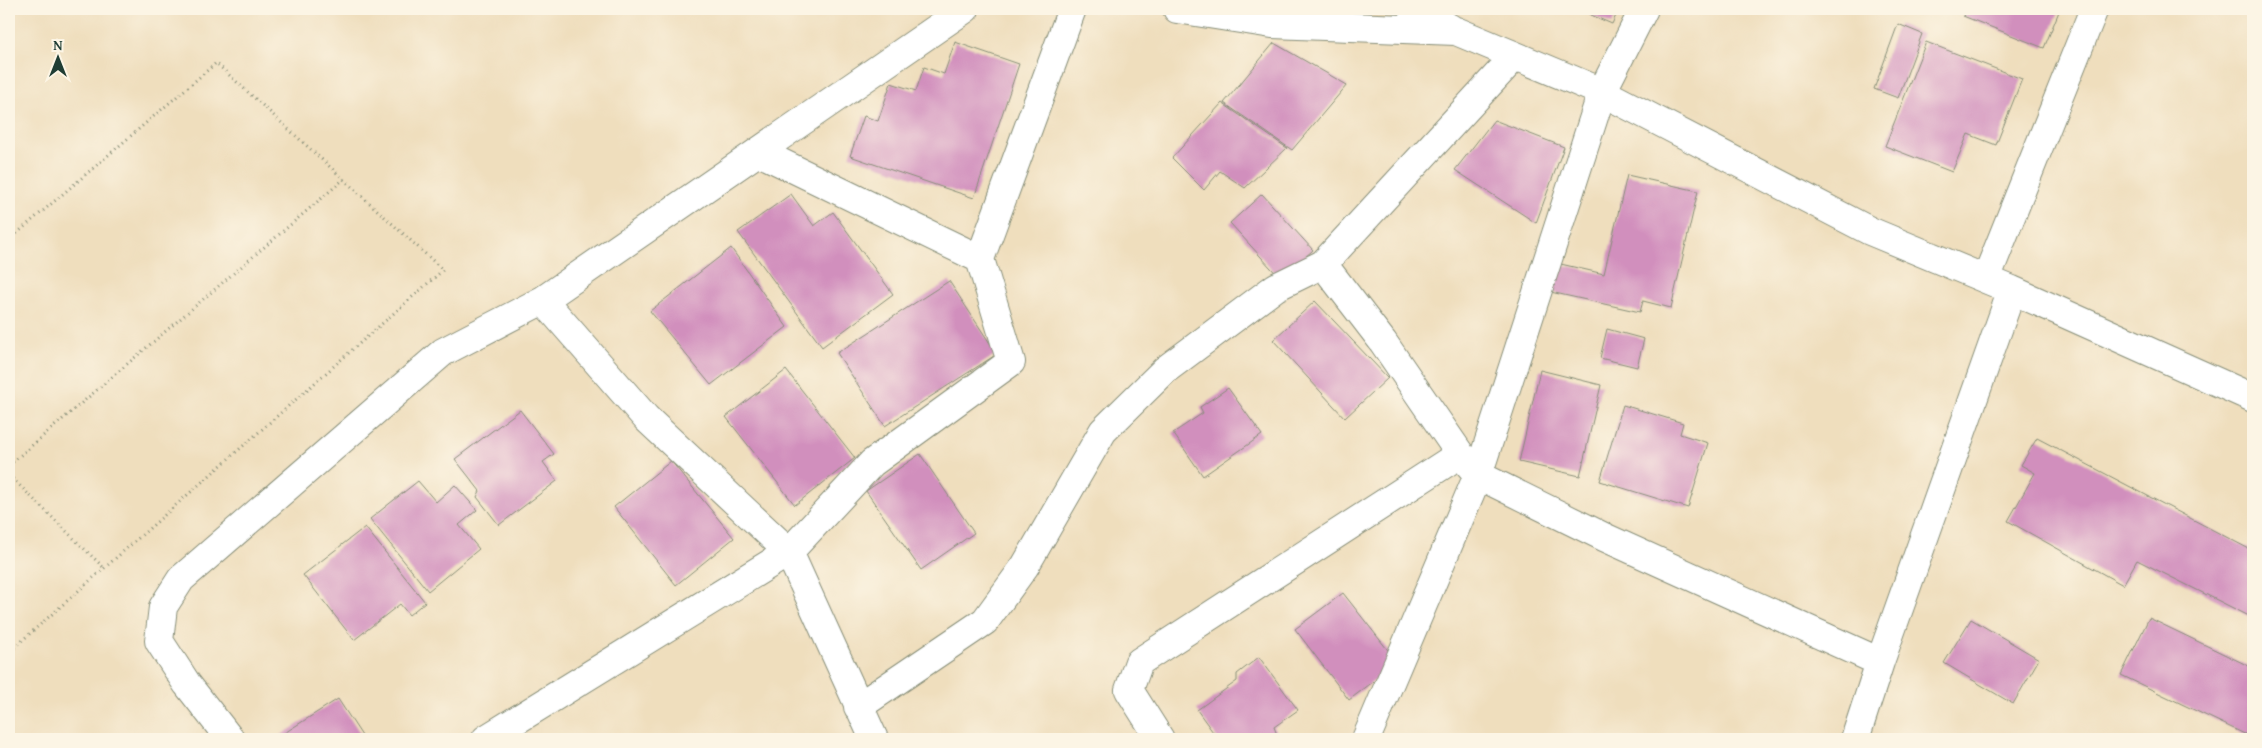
<svg xmlns="http://www.w3.org/2000/svg" width="2262" height="748" viewBox="0 0 2262 748" font-family="'Gentium Book Plus',serif">
  <style>
    .building { fill: #d18fbd }
    .lines { fill: none; stroke-linecap: round; stroke-linejoin: round }
    .minor-casing { stroke: #878e78; stroke-width: 30 }
    .path { stroke: #878e78; stroke-width: 3; stroke-dasharray: 1 4; stroke-linecap: butt }
    .minor { stroke: #fff; stroke-width: 28 }
  </style>
  <rect width="100%" height="100%" fill="#fcf5e5"/>
  <filter id="ink" filterUnits="userSpaceOnUse"><feTurbulence type="fractalNoise" baseFrequency=".02" numOctaves="2"/><feDisplacementMap in="SourceGraphic" scale="10" xChannelSelector="R" yChannelSelector="G"/><feConvolveMatrix kernelMatrix="1 2 1 2 8 2 1 2 1" color-interpolation-filters="sRGB"/></filter>
  <filter id="wash" filterUnits="userSpaceOnUse"><feTurbulence type="fractalNoise" baseFrequency=".0096" numOctaves="4" result="noise"/><feDisplacementMap in="SourceGraphic" scale="20" xChannelSelector="R" yChannelSelector="G"/><feGaussianBlur stdDeviation="1.12" result="paint"/><feColorMatrix in="noise" values="0 0 0 0 0 0 0 0 0 0 0 0 0 0 0 0 0 1.4 0 .05"/><feComposite in="paint" operator="in"/></filter>
  <g filter="url(#wash)">
    <rect width="100%" height="100%" fill="#efdebd"/>
    <g id="blocks">
      <path class="building" d="M1577,9h42l-7,15z
        M1966,9h94l-16,39 -81,-32z
        M1898,24l24,10 -24,64 -24,-9z
        M955,42l64,22 -45,134 -124,-42 14,-40 14,5 13,-38 25,8 8,-24 20,7z
        M1926,42l96,37 -26,66 -28,-11 -16,38 -67,-26z
        M1274,43l73,42 -55,65 -68,-47z
        M1222,103l65,45 -42,40 -25,-17 -16,19 -32,-32z
        M1494,120l70,27 -28,76 -81,-53z
        M1627,175l71,16 -27,117 -28,-7 -3,11 -94,-21 6,-29 52,12z
        M791,194l23,32 19,-14 60,82 -71,53 -84,-115z
        M1262,194l51,56 -32,29 -51,-56z
        M731,248l56,79 -76,58 -61,-74z
        M949,281l48,73 -112,72 -48,-73z
        M1315,301l73,77 -43,40 -72,-78z
        M1607,329l37,10 -7,28 -37,-9z
        M786,370l69,88 -60,47 -69,-88z
        M1540,370l61,15 -21,91 -61,-14z
        M1228,388l34,47 -59,41 -30,-43 30,-20 -3,-6z
        M1623,405l60,18 -3,11 28,9 -20,65 -88,-27z
        M520,410l34,44 -11,8 14,19 -58,44 -22,-28 3,-6 -25,-32z
        M2037,438l216,113v67l-116,-58 -14,25 -115,-64 27,-48 -14,-8z
        M920,454l54,79 -53,37 -55,-79z
        M671,461l63,77 -58,47 -62,-78z
        M418,481l18,21 19,-17 22,25 -18,15 20,24 -51,42 -58,-72z
        M365,527l60,75 -16,13 -9,-11 -46,36 -51,-65z
        M1343,593l55,70 -49,37 -54,-71z
        M2149,618l104,50v70l-132,-63z
        M1971,619l68,40 -26,45 -69,-41z
        M1259,657l39,53 -24,17 4,10 -3,2h-57l-21,-29 40,-29v-7z
        M338,699l26,40h-89z"/>
    </g>
  </g>
  <g filter="url(#ink)">
    <use href="#blocks" fill-opacity="0" stroke="#878e78" stroke-width="1"/>
    <g class="lines">
      <g class="minor-casing">
        <path id="minor" d="M1177,9l95,15 184,7 146,61 268,139 142,59 241,108
          M1413,9l37,19
          M759,152l221,107
          M1323,264l60,78 77,112 18,21 126,62 276,125
          M1986,279l108,-270
          M543,300l103,118 143,134 85,187
          M858,707l127,-86 40,-55 78,-135 62,-61 111,-83 47,-23 192,-208
          M230,739l-43,-55 -28,-43 4,-34 18,-28 262,-227 100,-52 422,-291
          M486,739l303,-187 83,-89 139,-101 -31,-103 92,-250
          M1160,739l-31,-49 10,-28 321,-208
          M1366,739l112,-264 124,-383 42,-83
          M1855,739l25,-77 132,-372"/>
      </g>
      <path class="path" d="M9,240l207,-177 227,207 -434,382
        M9,465l335,-286
        M9,475l95,93"/>
      <use href="#minor" class="minor"/>
    </g>
  </g>
  <rect width="2262" height="748" fill="none" stroke="#fcf5e5" stroke-width="30"/>
  <g transform="translate(58 58)" stroke="#fcf5e5" stroke-width="4" paint-order="stroke">
  <path d="M0-4L9 19L0 12L-9 19Z" fill="#1f3d34"/>
  <text y="-8" font-size="14" font-weight="bold" text-anchor="middle" fill="#1f3d34">N</text>
  </g>
</svg>
